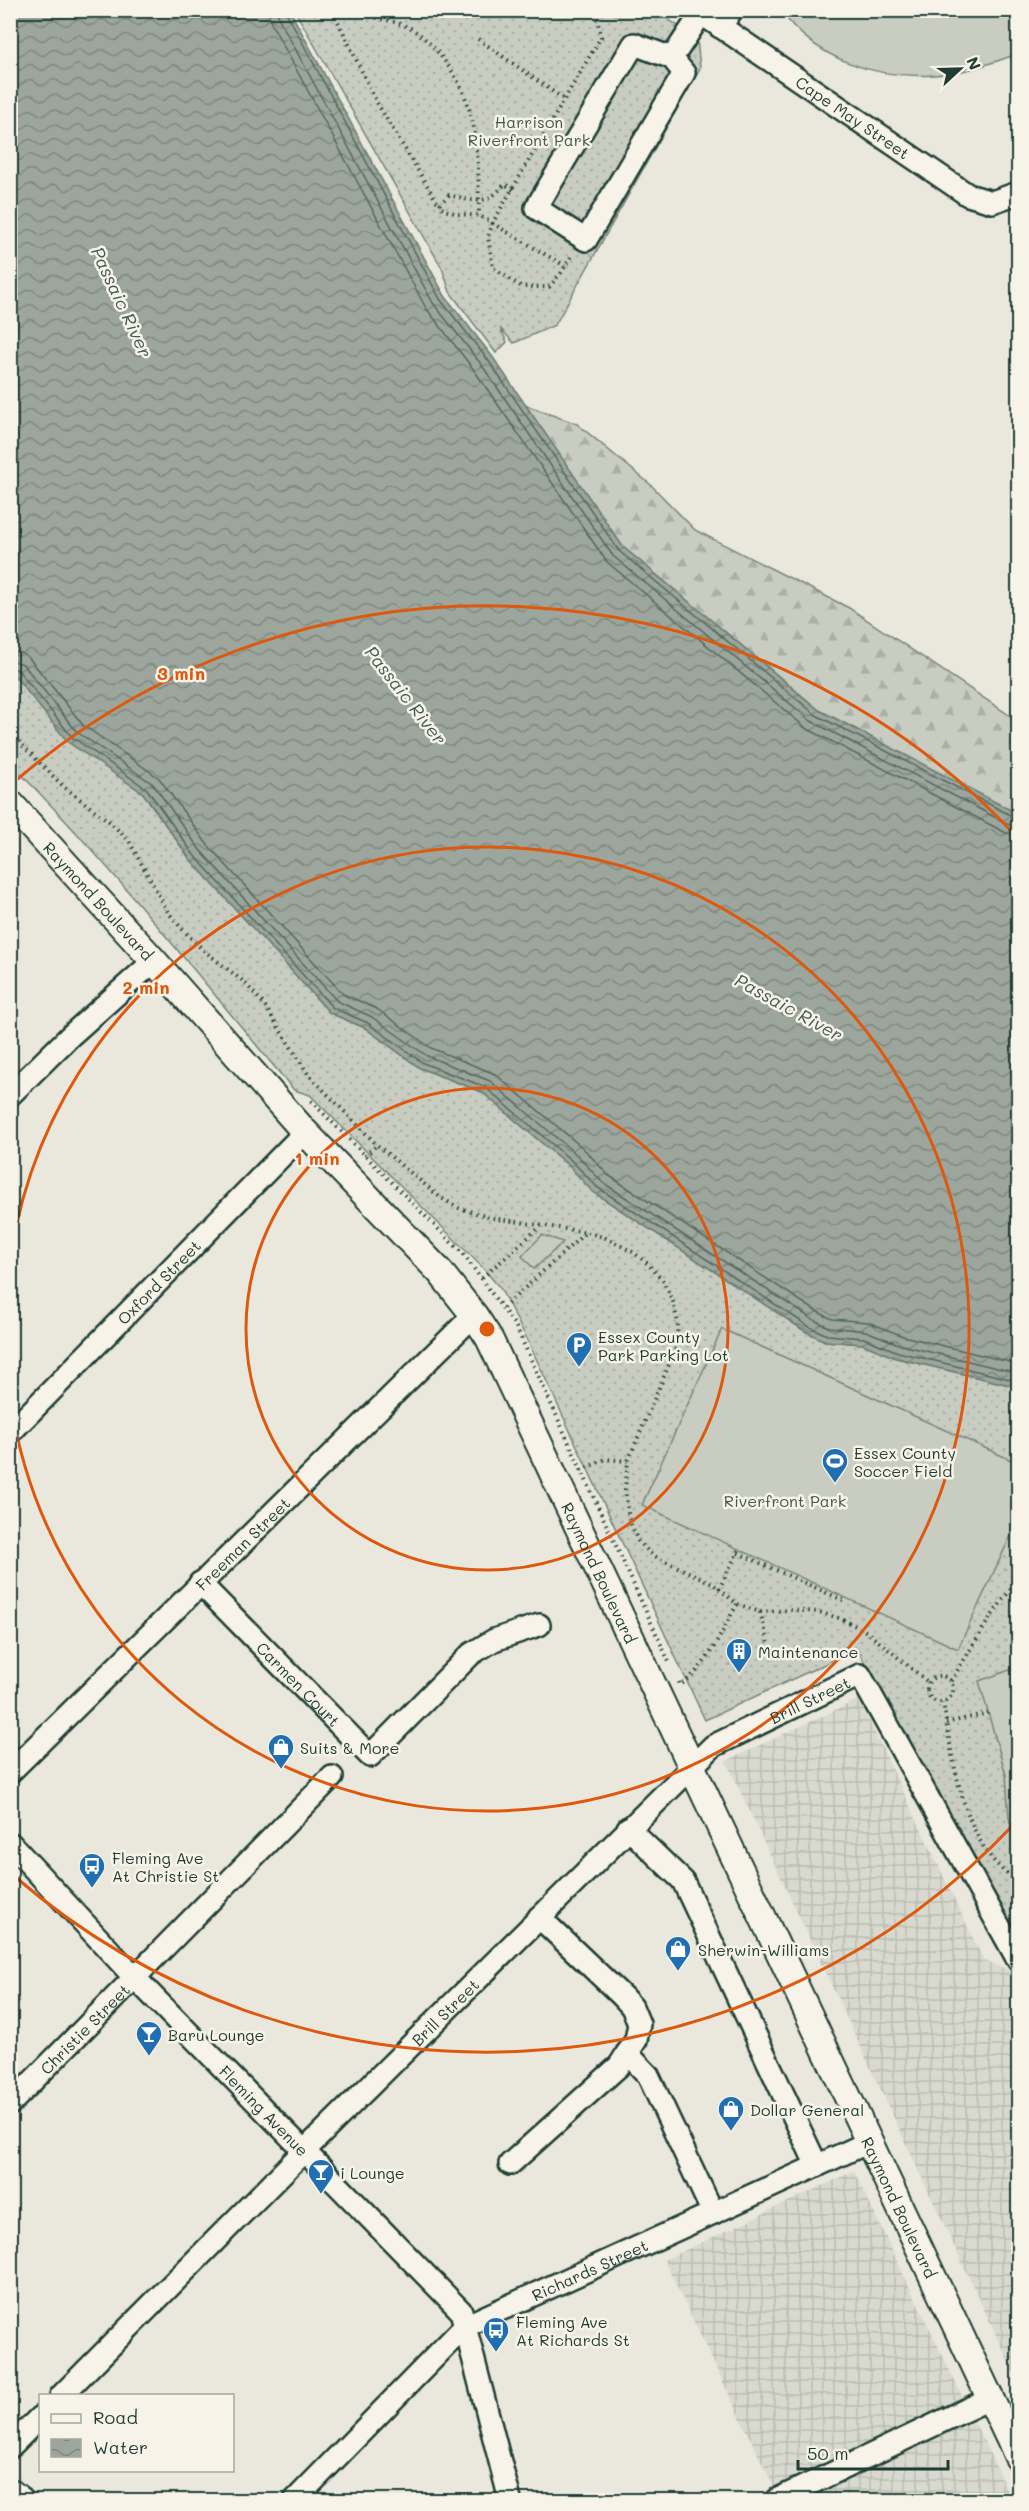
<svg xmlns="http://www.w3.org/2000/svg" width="1029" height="2511" viewBox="0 0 1029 2511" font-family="Mali,sans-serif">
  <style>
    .industrial { fill: url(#industrial-grid) }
    .grass { fill: url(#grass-dots); stroke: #74847a; stroke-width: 1.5 }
    .forest { fill: url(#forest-firs); stroke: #74847a; stroke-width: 1.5 }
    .garden { fill: #c8ccc1; stroke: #74847a; stroke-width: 1.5 }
    .water { fill: url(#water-waves); stroke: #6a7c72; stroke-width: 1.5 }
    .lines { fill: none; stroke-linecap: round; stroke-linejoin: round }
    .shore { stroke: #51675e; stroke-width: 1.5 }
    .minor-casing { stroke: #1f3d34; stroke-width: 26 }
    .major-casing { stroke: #1f3d34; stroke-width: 30 }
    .path { stroke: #1f3d34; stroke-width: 4; stroke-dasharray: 1.5 4.5; stroke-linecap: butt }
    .minor { stroke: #f7f3e8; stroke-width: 21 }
    .major { stroke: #f7f3e8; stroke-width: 26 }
    .ring { fill: none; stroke: #de580e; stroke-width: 3 }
    .labels { text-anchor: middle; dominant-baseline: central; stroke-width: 5; stroke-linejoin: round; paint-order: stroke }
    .street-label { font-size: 16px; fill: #1f3d34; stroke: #f7f3e8 }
    .park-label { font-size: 16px; fill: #415a50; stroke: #f7f3e8 }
    .poi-label { font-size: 16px; fill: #1f3d34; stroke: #f7f3e8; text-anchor: start }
    .water-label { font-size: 18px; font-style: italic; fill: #445c53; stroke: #f7f3e8 }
    .centre { fill: #de580e; stroke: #f7f3e8; stroke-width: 3 }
    .ring-label { font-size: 18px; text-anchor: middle; font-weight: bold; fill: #de580e; stroke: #f7f3e8; stroke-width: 5; stroke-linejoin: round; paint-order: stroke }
  </style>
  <defs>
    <pattern id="industrial-grid" width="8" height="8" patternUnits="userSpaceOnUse" patternTransform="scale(1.5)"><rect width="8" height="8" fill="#d9dacf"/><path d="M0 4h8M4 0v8" fill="none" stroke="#babcb2"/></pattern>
    <pattern id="grass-dots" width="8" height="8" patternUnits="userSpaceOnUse" patternTransform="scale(1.5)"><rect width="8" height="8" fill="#c8ccc1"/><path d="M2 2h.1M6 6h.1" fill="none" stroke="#abb0a6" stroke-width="1.8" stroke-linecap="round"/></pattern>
    <pattern id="forest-firs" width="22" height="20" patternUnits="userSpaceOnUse" patternTransform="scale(1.5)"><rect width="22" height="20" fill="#c8ccc1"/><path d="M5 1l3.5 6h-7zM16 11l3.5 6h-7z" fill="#abb0a6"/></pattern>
    <pattern id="water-waves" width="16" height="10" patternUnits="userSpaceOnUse" patternTransform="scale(1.5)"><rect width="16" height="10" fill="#9ca69c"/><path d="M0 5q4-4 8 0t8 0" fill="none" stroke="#7f8880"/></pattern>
  </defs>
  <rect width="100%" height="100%" fill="#eae8dd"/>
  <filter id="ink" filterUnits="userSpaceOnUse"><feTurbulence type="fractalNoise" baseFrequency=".0167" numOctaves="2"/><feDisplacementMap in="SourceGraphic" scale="12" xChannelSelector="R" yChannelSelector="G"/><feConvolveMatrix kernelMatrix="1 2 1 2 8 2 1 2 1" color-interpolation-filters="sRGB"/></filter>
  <g filter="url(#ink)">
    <path class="industrial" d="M859,1699l125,262 28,10 6,14v397l-292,-621z
      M854,2171l158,329h-232l-116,-240z"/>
    <path class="grass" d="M295,11h361l41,28 3,29 -145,257 -41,18 -14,-15 7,14 -11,11 -46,-61 -8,-24z
      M10,670l58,72 75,51 47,66 140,154 35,15 55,40 62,24 88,75 23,25 212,139 20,10 38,3 33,14 122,29v552l-161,-290 -152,71 -178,-381 -27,-51 -18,-21 -172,-172 -16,-5c-93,-110 -182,-225 -283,-326z"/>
    <path class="forest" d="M525,405l52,19 74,61 44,45 154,78 169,113v93l-199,-104 -196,-163z"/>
    <path class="garden" d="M781,11h237v43c-27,9 -55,20 -84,21 -58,4 -118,-15 -153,-64z
      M542,1235l21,7 -29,27 -12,-13z
      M722,1329l296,134v57l-60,129 -316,-144z
      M1018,1667v183l-9,-32 -3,-43 -27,-94z"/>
    <path class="water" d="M10,11h280l155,285 47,60 131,191 196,163 199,104v573l-122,-29 -33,-14 -38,-3 -20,-10 -212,-139 -23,-25 -88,-75 -62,-24 -55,-40 -35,-15 -140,-154 -47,-66 -75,-51 -58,-72z"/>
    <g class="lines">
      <path class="shore" d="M268,10l3,13 155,285 48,62 133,192 199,166 200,105 12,2
        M277,10l2,9 154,284 48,61 132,192 198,165 199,104 8,1
        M285,10l155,289 48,61 131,191 197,164 202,104
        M10,651l12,2 7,5 54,67 76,53 48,66 136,150 34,15 54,39 64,26 89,75 24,26 208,136 16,8 36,3 35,14 115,28
        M10,660l13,4 54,68 76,52 47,66 137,151 35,16 55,39 63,25 88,75 24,26 210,137 17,8 37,4 35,14 117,28
        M10,667l8,3 54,67 75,52 47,66 139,153 35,15 55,40 62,24 88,75 24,25 211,139 19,9 37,3 34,14 120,29"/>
      <g class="minor-casing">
        <g id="minor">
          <path id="s1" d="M696,10l272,185 24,7 26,-9"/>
          <path d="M720,27l12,-17"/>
          <path d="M634,44l38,14 12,15 -98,167 -50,-32z"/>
          <path d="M672,58l29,-44"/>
          <path d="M10,1095l60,-59 84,-75"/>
          <path id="s2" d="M10,1433l295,-301"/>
          <path id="s3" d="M200,1583l170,173 101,-102 23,-14 45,-15"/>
          <path id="s4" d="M10,1772l464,-457"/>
          <path d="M628,1828l55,53 134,285"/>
          <path id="s5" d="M10,1843l126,136 325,332 49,189"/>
          <path d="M627,2053l21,22 65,138"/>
          <path id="s6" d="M10,2104l322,-327"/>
          <path d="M510,2164l109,-98 17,-26 3,-16 -7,-17 -9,-10 -84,-80"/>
          <path id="s7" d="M61,2396l243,-245 409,-405 147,-71 158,285"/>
          <path d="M10,2447l30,-30"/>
          <path id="s8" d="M295,2500l170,-174 404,-184"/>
          <path d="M776,2500l215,-102"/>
        </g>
      </g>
      <g class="major-casing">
        <g id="major">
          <path id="s9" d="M10,803l144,158 151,171 135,140 34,43 15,23 529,1119"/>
          <path d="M10,2492l10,8"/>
        </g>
      </g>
      <path class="path" d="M333,11l44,92 62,102
        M334,12c24,4 54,5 76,16 13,7 25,20 33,31 38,48 35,99 36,157
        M478,39l87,61
        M513,190l-8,-6c-20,23 -30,17 -56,11l-10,10 5,5 14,4 22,2 85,50
        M571,257l-10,16 -12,14h-27l-29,-19 -5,-31 5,-15 108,-185 -6,-27
        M10,733l54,54 46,35 19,19 39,71 15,18 19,19 42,33 19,21 45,71 69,71 64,53 18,10 33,10 94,14 20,6 27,14 15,12 16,18 9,20 5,21 -2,25 -48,113 -3,28 4,31 9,21 14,14 60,28 25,21 23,8 30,-2 29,2 23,7 25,13 62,51
        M311,1101l153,154 52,72 154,337
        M365,1156l12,-11
        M482,1278l59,-52
        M503,1308l83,-76
        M581,1470l25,-11 22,2
        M738,1553l107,48
        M719,1589l20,-40
        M760,1612l9,32
        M927 1689a13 13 0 1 1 26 0a13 13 0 1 1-26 0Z
        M951,1681l37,-60 30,-42
        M679,1682l1,3c27,-16 42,-54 57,-81
        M943,1702c9,55 21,150 75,179
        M946,1723l42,-10"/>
      <use href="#minor" class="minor"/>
      <use href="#major" class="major"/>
    </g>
  </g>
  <g class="ring">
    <circle cx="487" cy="1329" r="241"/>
    <path d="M11 1254A482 482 0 1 1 11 1404"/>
    <path d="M1016 1822A723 723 0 0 1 13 1875M13 783A723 723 0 0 1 1016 836"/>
  </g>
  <defs>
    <g id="parking-pin" transform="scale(1.35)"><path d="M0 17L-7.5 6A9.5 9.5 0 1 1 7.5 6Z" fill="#1f6fb2" stroke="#f7f3e8"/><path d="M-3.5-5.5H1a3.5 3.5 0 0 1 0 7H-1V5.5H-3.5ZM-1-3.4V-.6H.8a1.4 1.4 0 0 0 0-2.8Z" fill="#fff"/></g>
    <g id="stadium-pin" transform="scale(1.35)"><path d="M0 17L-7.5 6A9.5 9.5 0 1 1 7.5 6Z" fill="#1f6fb2" stroke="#f7f3e8"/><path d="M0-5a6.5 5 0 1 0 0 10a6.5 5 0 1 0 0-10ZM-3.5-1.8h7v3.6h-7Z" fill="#fff"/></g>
    <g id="building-pin" transform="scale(1.35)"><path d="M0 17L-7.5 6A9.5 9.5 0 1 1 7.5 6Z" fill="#1f6fb2" stroke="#f7f3e8"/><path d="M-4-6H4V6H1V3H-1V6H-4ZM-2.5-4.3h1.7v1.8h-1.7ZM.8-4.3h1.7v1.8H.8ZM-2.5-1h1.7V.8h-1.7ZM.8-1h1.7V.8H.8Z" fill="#fff"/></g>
    <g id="shop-pin" transform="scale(1.35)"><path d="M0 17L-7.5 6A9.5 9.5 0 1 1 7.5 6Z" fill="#1f6fb2" stroke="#f7f3e8"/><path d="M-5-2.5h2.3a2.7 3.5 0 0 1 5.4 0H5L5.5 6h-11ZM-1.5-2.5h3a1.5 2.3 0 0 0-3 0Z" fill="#fff"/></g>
    <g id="bus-pin" transform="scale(1.35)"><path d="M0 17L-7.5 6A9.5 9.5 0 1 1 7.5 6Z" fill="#1f6fb2" stroke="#f7f3e8"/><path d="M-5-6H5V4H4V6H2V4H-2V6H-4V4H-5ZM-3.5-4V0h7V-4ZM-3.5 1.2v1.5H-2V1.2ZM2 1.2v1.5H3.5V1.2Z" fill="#fff"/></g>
    <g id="bar-pin" transform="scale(1.35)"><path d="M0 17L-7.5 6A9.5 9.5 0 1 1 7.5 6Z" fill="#1f6fb2" stroke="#f7f3e8"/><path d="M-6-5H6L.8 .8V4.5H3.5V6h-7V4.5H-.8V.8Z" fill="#fff"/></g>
  </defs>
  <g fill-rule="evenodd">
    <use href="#parking-pin" x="579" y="1345"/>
    <use href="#stadium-pin" x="835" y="1461"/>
    <use href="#building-pin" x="739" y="1651"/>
    <use href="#shop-pin" x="281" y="1747"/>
    <use href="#bus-pin" x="92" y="1866"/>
    <use href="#shop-pin" x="678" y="1949"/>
    <use href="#bar-pin" x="149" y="2034"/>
    <use href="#shop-pin" x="731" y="2109"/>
    <use href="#bar-pin" x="321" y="2172"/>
    <use href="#bus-pin" x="496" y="2330"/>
  </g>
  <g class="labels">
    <g class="street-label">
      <text stroke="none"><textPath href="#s1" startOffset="190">Cape May Street</textPath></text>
      <text stroke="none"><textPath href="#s9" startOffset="132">Raymond Boulevard</textPath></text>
      <text stroke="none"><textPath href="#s2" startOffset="212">Oxford Street</textPath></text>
      <text stroke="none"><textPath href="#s4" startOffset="326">Freeman Street</textPath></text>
      <text stroke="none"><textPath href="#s9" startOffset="978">Raymond Boulevard</textPath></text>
      <text stroke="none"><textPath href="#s3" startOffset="141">Carmen Court</textPath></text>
      <text stroke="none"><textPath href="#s7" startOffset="1028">Brill Street</textPath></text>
      <text stroke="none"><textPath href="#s7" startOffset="543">Brill Street</textPath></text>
      <text stroke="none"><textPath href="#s6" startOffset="106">Christie Street</textPath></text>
      <text stroke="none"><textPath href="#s5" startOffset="369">Fleming Avenue</textPath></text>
      <text stroke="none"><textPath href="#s9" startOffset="1680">Raymond Boulevard</textPath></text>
      <text stroke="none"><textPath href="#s8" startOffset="380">Richards Street</textPath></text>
    </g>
    <g class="park-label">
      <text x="529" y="121">Harrison<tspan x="529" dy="18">Riverfront Park</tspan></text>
      <text x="785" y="1500">Riverfront Park</text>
    </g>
    <g class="poi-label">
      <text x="598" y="1336">Essex County<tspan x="598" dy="18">Park Parking Lot</tspan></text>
      <text x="854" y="1452">Essex County<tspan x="854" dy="18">Soccer Field</tspan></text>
      <text x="758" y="1651">Maintenance</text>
      <text x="300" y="1747">Suits &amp; More</text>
      <text x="112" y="1857">Fleming Ave<tspan x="112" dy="18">At Christie St</tspan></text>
      <text x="698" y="1949">Sherwin-Williams</text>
      <text x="168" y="2034">Baru Lounge</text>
      <text x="750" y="2109">Dollar General</text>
      <text x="340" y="2172">i Lounge</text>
      <text x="516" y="2321">Fleming Ave<tspan x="516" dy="18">At Richards St</tspan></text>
    </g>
    <g class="water-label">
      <text transform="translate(122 302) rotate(65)">Passaic River</text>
      <text transform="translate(406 695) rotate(52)">Passaic River</text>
      <text transform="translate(789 1007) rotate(29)">Passaic River</text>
    </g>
  </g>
  <circle cx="487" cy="1329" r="9" class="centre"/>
  <g class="ring-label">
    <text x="181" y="680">3 min</text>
    <text x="146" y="994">2 min</text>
    <text x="317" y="1165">1 min</text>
  </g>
  <rect width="1029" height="2511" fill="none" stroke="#f7f3e8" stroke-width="36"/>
  <rect x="18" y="18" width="993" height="2475" fill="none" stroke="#1f3d34" stroke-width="2" filter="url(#ink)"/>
  <rect x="39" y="2394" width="195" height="78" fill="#f7f3e8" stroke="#a1aaa0" stroke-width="1.5"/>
  <rect x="51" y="2414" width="30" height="9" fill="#f7f3e8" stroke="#a1aaa0" stroke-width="1.5"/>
  <text x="93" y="2424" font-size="18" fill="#1f3d34">Road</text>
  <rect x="51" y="2439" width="30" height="18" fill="url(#water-waves)" stroke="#a1aaa0" stroke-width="1.5"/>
  <text x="93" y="2454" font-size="18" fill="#1f3d34">Water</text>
  <g transform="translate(960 69) rotate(68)" stroke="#f7f3e8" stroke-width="4.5" paint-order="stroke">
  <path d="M0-4.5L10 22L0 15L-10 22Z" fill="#1f3d34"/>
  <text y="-9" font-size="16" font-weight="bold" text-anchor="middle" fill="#1f3d34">N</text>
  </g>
  <path d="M798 2460v9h150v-9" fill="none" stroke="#1f3d34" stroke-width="3"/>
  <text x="807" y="2460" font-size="18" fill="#1f3d34" stroke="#f7f3e8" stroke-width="4.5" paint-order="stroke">50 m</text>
</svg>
